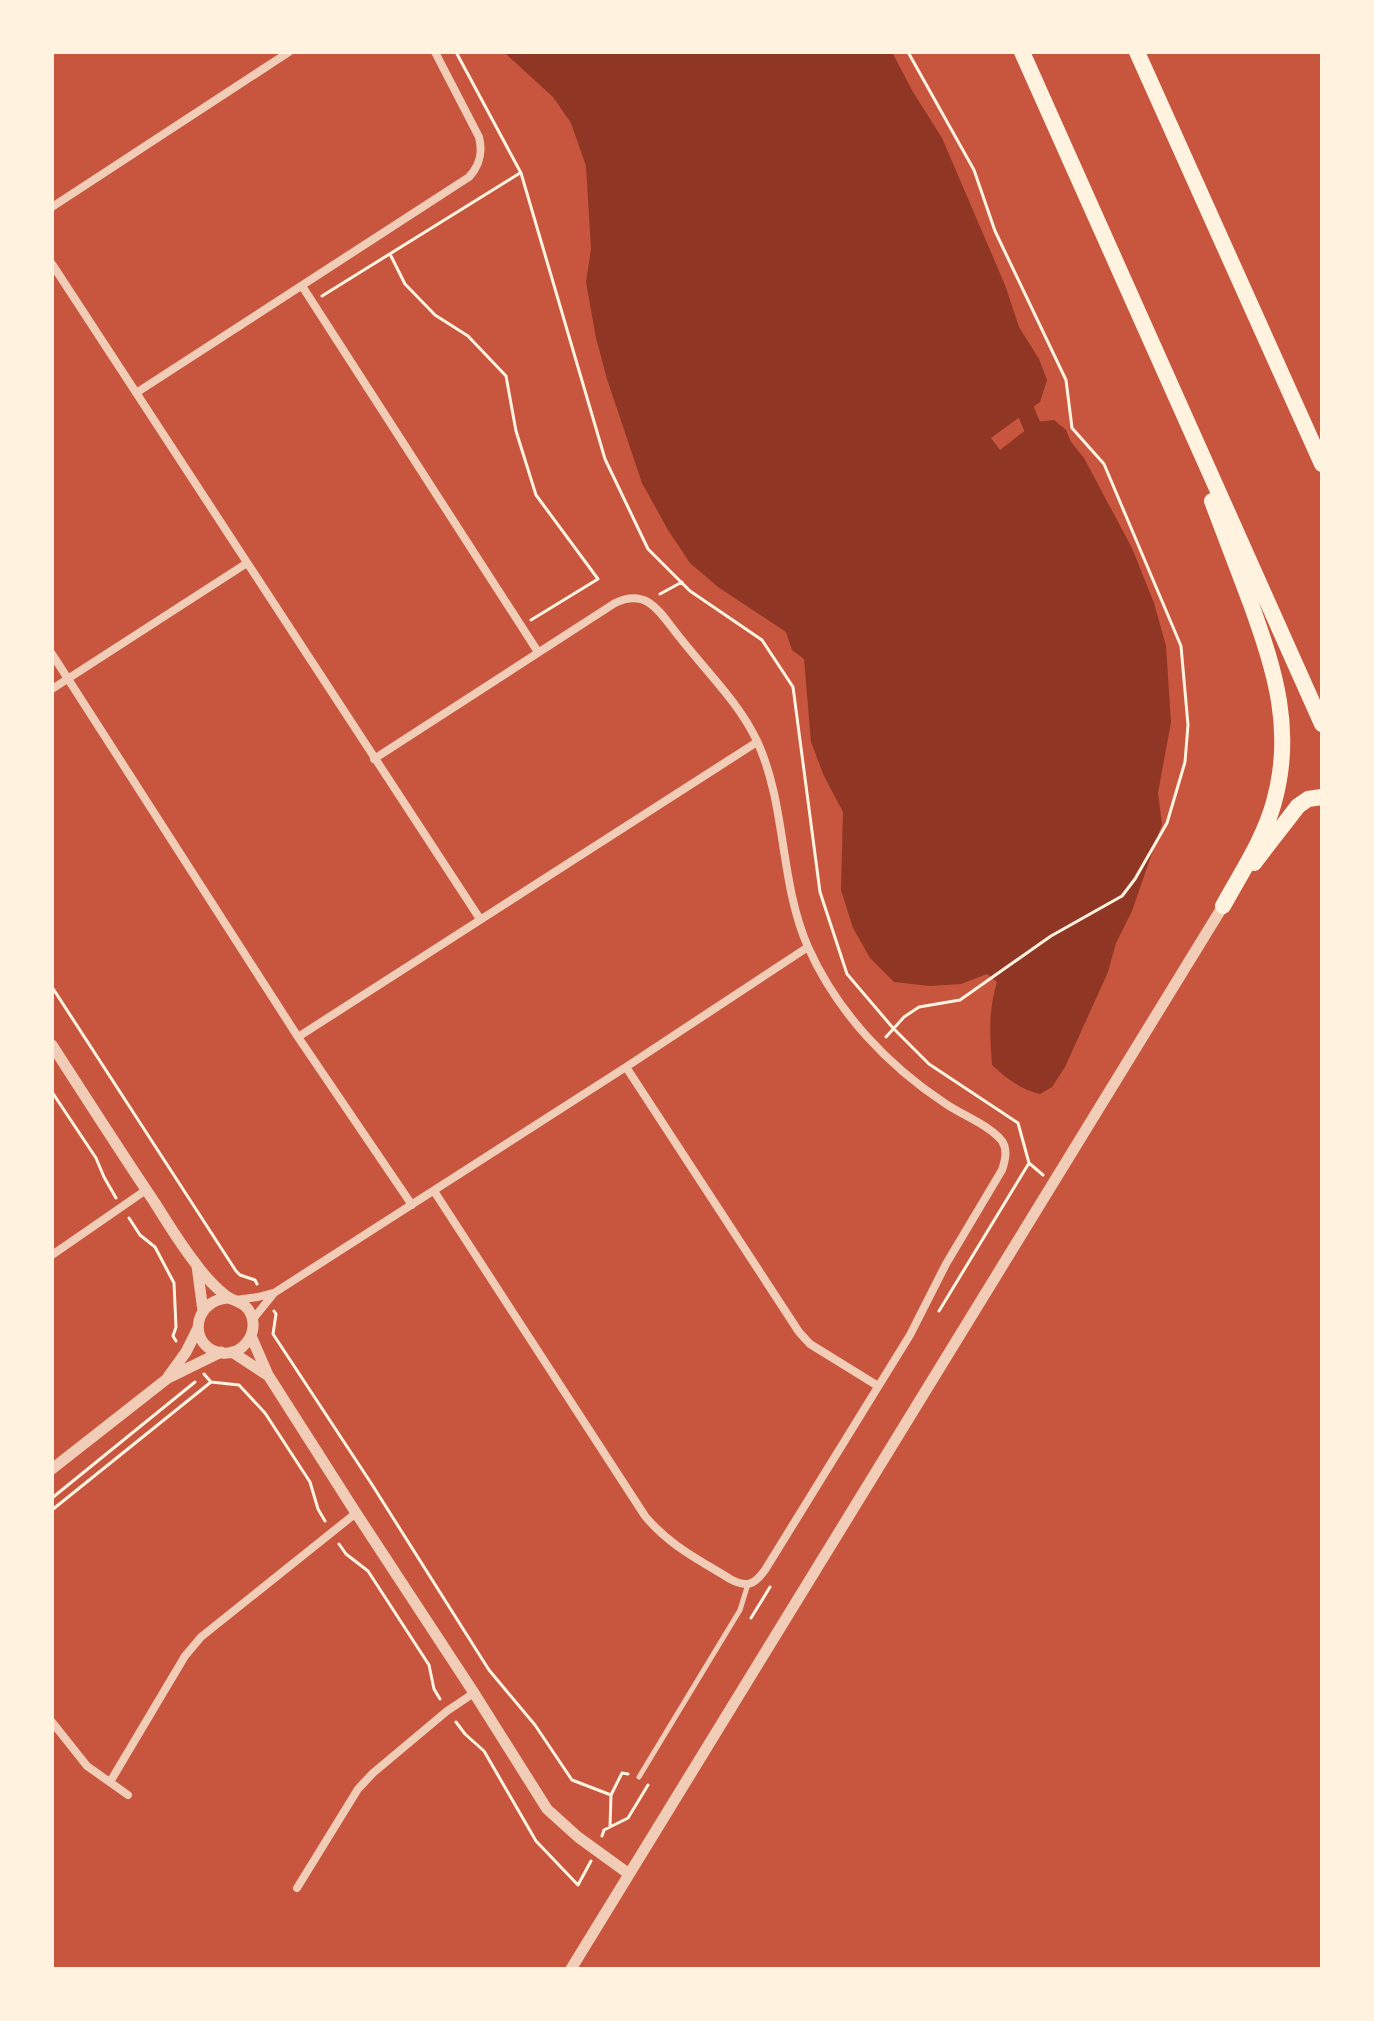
<svg xmlns="http://www.w3.org/2000/svg" width="1374" height="2021" viewBox="0 0 1374 2021" font-family="'Asap Condensed',sans-serif">
  <style>
    .water { fill: #8f3625 }
    .lines { fill: none; stroke-linecap: round; stroke-linejoin: round }
    .canal { stroke: #8f3625; stroke-width: 18 }
    .path { stroke: #fff3e0; stroke-width: 3 }
    .service { stroke: #f1ccb7; stroke-width: 5 }
    .minor { stroke: #f1ccb7; stroke-width: 8 }
    .tertiary { stroke: #f1ccb7; stroke-width: 11 }
    .motorway { stroke: #fff3e0; stroke-width: 16 }
  </style>
  <rect width="100%" height="100%" fill="#c8553d"/>
  <path class="water" d="M504,52h388l21,40 29,46 63,147 14,42 20,32 8,21 -7,22 -49,36 9,12 36,-28 18,-2 12,10 5,12 13,16 48,90 22,55 12,43 5,76 -13,71 4,31 -30,87 -16,32 -8,29 -43,95 -13,20 -12,7c-19,-4 -34,-16 -48,-29 -2,-31 -4,-53 5,-83l-10,-8 -26,10 -31,2 -36,-4 -24,-24 -17,-30 -12,-38 2,-78 -19,-36 -13,-34 -7,-83 -12,-9 -6,-18 -68,-45 -28,-24 -22,-33 -26,-47 -35,-104 -11,-41 -10,-56 5,-33 -5,-83 -15,-43 -18,-26z"/>
  <g class="lines">
    <path class="canal" d="M1018,393l17,40 8,12"/>
    <path class="path" d="M456,52l65,121 84,286 43,90 42,42 72,49 31,47 27,205 27,82 46,54 36,36 89,59 11,40 14,12
      M390,254l15,30 30,31 33,21 38,40 10,55 20,64 62,84 -67,41
      M322,296l198,-123
      M660,594l22,-12
      M52,987l184,284 4,4 15,5 2,4
      M886,1037l18,-20 15,-10 41,-7 91,-64 71,-40 13,-17 32,-56 18,-61 3,-37 -7,-79 -77,-182 -32,-36 -6,-48 -71,-149 -21,-61 -66,-118
      M52,1092l44,66 8,19 12,21
      M129,1218l11,17 15,12 19,36 2,44 -3,9 3,5
      M274,1311l2,3 -3,20 98,149 118,187 46,55 37,55 39,15
      M939,1311l90,-148
      M204,1374l7,8 28,3 26,28 45,69 8,27 7,12
      M52,1498l143,-116
      M52,1510l159,-128
      M339,1544l7,10 22,17 61,94 5,24 6,10
      M751,1618l19,-31
      M456,1722l9,12 19,17 52,90 42,44 13,-24
      M610,1827l1,-32 11,-22 6,1
      M602,1836l2,-6 24,-12 20,-33"/>
    <path class="service" d="M639,1777l101,-167 8,-26"/>
    <path class="minor" d="M52,207l237,-155
      M52,264l428,655
      M302,286l236,366
      M136,393l333,-216c11,-12 14,-24 10,-40l-44,-85
      M52,654l246,383 114,168
      M52,689l195,-126
      M374,759l241,-156c35,-17 47,14 66,36 26,33 58,64 76,102 30,65 22,140 51,206 29,65 80,119 138,157 16,11 45,22 56,37 6,9 3,20 0,29l-56,94 -36,71 -145,235c-11,15 -18,18 -35,9 -32,-20 -60,-33 -85,-63l-211,-325
      M298,1037l459,-295
      M626,1067l173,265 11,12 68,42
      M52,1255l94,-65
      M236,1300l22,-3 15,-4
      M253,1319l21,-26 352,-226 182,-120
      M52,1722l35,44 41,29
      M110,1782l75,-126 16,-19 155,-124
      M297,1888l61,-99 15,-16 74,-62 27,-18"/>
    <path class="tertiary" d="M52,1045c34,53 68,106 103,158 13,21 26,42 41,61 8,11 19,23 29,31 10,8 22,6 27,22 5,19 -10,38 -30,36 -33,-4 -32,-52 6,-55
      M197,1266l6,45
      M251,1336l17,39 88,138 118,180 73,116 31,28 51,37
      M232,1352l35,23
      M168,1377l18,-25 12,-24
      M52,1469l116,-91 53,-26
      M571,1969l652,-1063"/>
    <path class="motorway" d="M1022,52l300,672
      M1137,52l185,412
      M1212,501c13,34 26,68 39,103 24,67 43,126 23,198 -10,37 -33,71 -51,104
      M1254,863l44,-57 10,-7 14,-2"/>
  </g>
  <rect width="1374" height="2021" fill="none" stroke="#fff3e0" stroke-width="108"/>
</svg>
